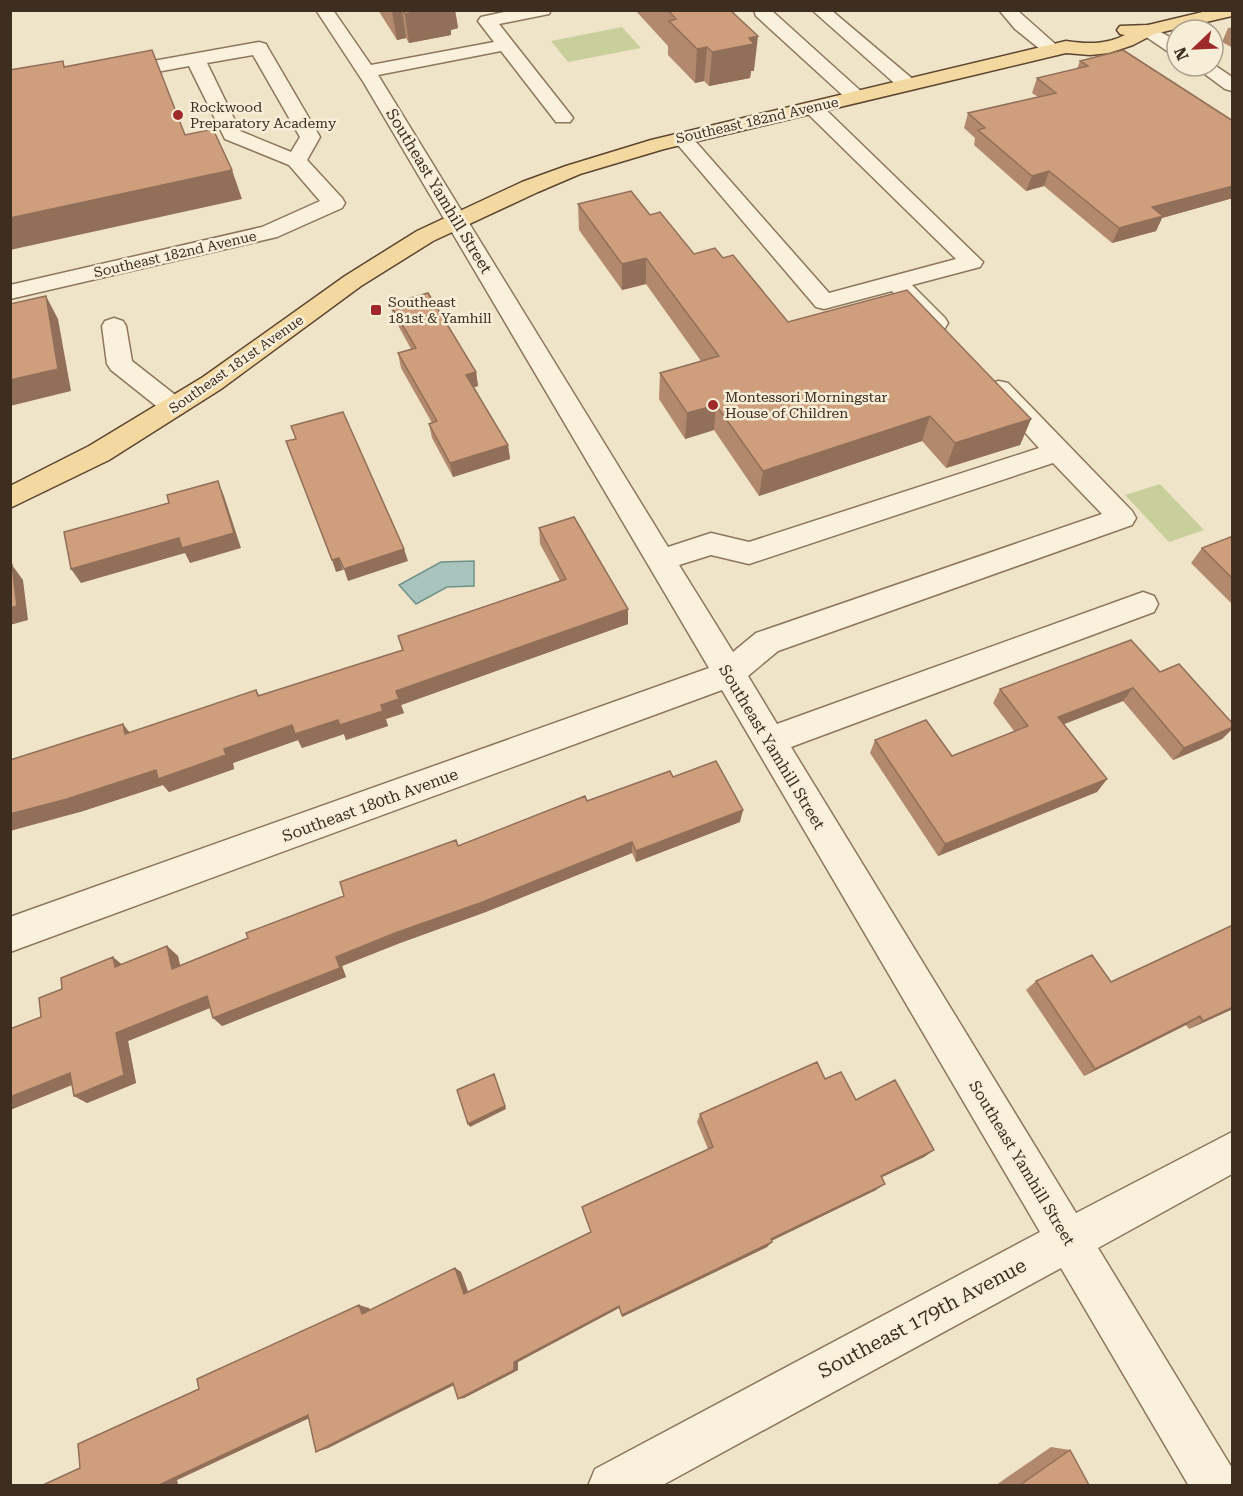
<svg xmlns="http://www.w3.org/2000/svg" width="1243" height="1496" viewBox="0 0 1243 1496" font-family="'Roboto Serif',serif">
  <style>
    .green { fill: #c9cf9b }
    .water { fill: #a9c4bc; stroke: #6f938a; stroke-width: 1.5 }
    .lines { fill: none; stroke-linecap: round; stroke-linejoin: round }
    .minor-casing { stroke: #8d765c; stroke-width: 3 }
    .major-casing { stroke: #5b4430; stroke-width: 3 }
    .minor { fill: #faf1dc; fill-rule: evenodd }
    .major { fill: #f3d9a0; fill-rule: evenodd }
    .wall { fill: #b2896c }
    .shaded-wall { fill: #916f58 }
    .building { fill: #cf9f7d; stroke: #916f58; stroke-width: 1.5 }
    .poi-dot { fill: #9e2a2b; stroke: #f7eed8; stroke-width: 2 }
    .labels { text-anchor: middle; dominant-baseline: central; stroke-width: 5; stroke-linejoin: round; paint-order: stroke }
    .far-poi-label { font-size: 14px; fill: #3d2e20; stroke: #f7eed8; text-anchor: start }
    .far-street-label { font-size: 14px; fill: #3d2e20; stroke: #f7eed8 }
    .street-label { font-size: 16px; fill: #3d2e20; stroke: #f7eed8 }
    .near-street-label { font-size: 20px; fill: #3d2e20; stroke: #f7eed8 }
  </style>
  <rect width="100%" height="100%" fill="#f0e4c8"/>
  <path class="green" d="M622,27l19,21 -73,14 -17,-21z
    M1160,484l44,46 -35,12 -44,-47z"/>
  <path class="water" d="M474,561v25l-27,1 -31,17 -17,-19 42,-23z"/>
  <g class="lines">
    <g class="minor-casing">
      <path id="minor" d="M316,10h17l38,55 123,-23 -16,-21 3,-4 32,-7h38l-2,4 -50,10 71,90 3,4 -3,4h-14l-55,-71 -123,24 290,472 43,-14 38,9 290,-94 -53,-59 4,-6 9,-2 9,2 124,128 4,7 -4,7 -354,126 -30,25 29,48 355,-128 11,-4 11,4 4,8 -4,8 -363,135 285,466 156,-81v42l-134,74 134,220v18h-43l-128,-218 -400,218h-73l7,-17 445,-237 -318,-542 -712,262v-35l699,-249 -345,-585zM1053,463l49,51 -346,119 -23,19 -54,-87 32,-10 38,9z
        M754,10h17l92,83 3,4 -3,4h-14l-93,-85z
        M812,10h19l84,71 3,4 -3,4h-14z
        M999,10h18l45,40 -2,4h-14l-31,-25z
        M1148,25l29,16v14l-7,-2 -28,-19 -3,-4 3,-4z
        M259,42l7,2 2,4 52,89 -13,23 35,38 3,5 -3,5 -65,29 -267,62v-14l252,-58 58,-26 -31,-36 -64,-26 -36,-73 -75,14 -7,-2 -3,-4 3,-4 7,-2zM253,55l47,82 -9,15 -51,-21 -33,-68z
        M1213,64l19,13v14l-7,-2 -31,-23h19z
        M813,102l7,2 163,158 -3,5 -68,18 33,33 3,5 -3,5c-22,6 -39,-22 -53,-37l-68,18 -8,-2 -144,-169 3,-4h14l140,159 127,-34 -150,-147 -3,-4 3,-4z
        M114,318l9,3 3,5 6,35 51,40 4,6 -4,6 -9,3 -9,-3 -54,-43 -4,-6 -5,-38 3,-5z"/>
    </g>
    <g class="major-casing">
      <path id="major" d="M1211,10h21v6l-78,18 -21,11 -24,8 -19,2 -24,-2 -402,96 -84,25 -42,18 -105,49 -72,45 -140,103 -112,71 -99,48v-22l79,-40 114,-69 142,-101 72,-45 105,-49 44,-16 85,-26 415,-99c21,3 39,4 59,-6l-5,-1 -3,-4 3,-4 28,-1z"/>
    </g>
    <use href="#minor" class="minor"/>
    <use href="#major" class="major"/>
  </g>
  <path class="wall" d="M378,10h77l3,18 -7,2v5l-42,8 -3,-5 -9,2z
    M635,10h100l-1,4 20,57h-3l-1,7 -41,8 -5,-5 -9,2 -27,-28v-9z
    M1233,27v21l-11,-6 6,-14z
    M1080,61l153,60v77l-71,20 -6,13 -44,12 -68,-57 -18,5 -52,-46 1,-7 -11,-10 4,-15 70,-16 -6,-4 5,-15 40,-9z
    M578,204l72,11 44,39 29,4 65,64 243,97 -11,26 -74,23 -24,-27 -163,55 -45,-66 -29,9 -26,-40 1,-26 41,-12 -55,-77 -24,6 -43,-60z
    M390,304l86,68 2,14 -4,1 34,58 2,14 -57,18 -21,-39 -3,-14 3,-1 -31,-55 -3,-15 13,-4 -17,-31z
    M539,528l89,96 -227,81 3,8 -18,6 2,7 -42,14 -2,-6 -42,14 -4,-8 -65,23 1,6 -65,23 -6,-7 -83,27 43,-88 6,9 127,-43 4,6 142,-46 -4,-14 162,-55 -20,-37z
    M1233,536v69l-42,-42 11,-15z
    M1160,672l73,52v4l-11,11 -49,21 -50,-59 -59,23 43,55 -10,13 -159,64 -68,-103 5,-13 77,16 62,-25 -21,-28 7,-14z
    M673,777l67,45 -104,40 -4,-9 -149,60 -83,30 -58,23 4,11 -124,49 -12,-18 -82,33 8,42 -49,20 -13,-7 -2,-11 -62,25v-81l31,-12 21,-28 105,-43 11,10 2,9 68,-27 210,-92 129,-45z
    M1233,925v84l-44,20 -3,-4 -102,51 -58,-86 10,-9 75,1z
    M825,1079l109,71 -10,7 -42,20 -6,13 -105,51 -4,6 -145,70 -3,-9 -101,54v8l-54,28 -6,1 -4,-14 -126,63 -12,4 -7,-34 -132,62 1,5h-135l37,-17 119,-79 170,-81 1,2 85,-42 6,4 7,20 123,-60 -9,-25 126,-58 -11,-27 3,-8z
    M1051,1447l19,3 19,35h-93z"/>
  <path class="shaded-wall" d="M402,10l4,28 -9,2 -5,-29z
    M422,10h33l3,18 -7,2v5l-42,8 -4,-29z
    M758,36l-4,35h-3l-1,7 -41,8 3,-34 37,-14z
    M707,47l-3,34 -9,2 2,-34z
    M232,170l10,29 -232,51v-32z
    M1049,171l-5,15 -18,5 6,-15z
    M1233,186v12l-71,20 -6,13 -44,12 7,-15 33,-21z
    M646,258v26l-24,6v-26z
    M46,296l12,23 13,72 -61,15v-26z
    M476,372l2,14 -10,3 -2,-14z
    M716,405l-2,25 -29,9 2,-26z
    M930,416l-8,25 -163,55 4,-25z
    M1031,419l-11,26 -74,23 9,-25z
    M508,445l2,14 -57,18 -3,-14z
    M218,481l6,15 17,52 -51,15 -5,-10 -104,30 -10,-14z
    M404,549l4,12 -60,20 -4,-12z
    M339,558l4,12 -7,2 -4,-12z
    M12,565l11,15 5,40 -18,5z
    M628,609v15l-227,81 3,8 -18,6 -5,-14 15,-14z
    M1133,688l-10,13 -74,29 9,-13z
    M383,711l5,15 -42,14 -2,-6 -42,14 -4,-8 -65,23 1,6 -65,23 -6,-7 -83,27 -70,19v-17l214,-65 68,-24 46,-5z
    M123,724l11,14 -9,-4z
    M1233,727v1l-11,11 -49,21 11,-12z
    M1107,779l-10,13 -159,64 7,-12z
    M743,810l-3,12 -104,40v-11z
    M632,842v11l-149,60 -83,30 -58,23 4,11 -124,49 -9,-8 123,-61z
    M167,946l11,10 5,22 -11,-9z
    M113,957l12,10h-10z
    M207,996l10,9 -89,36 8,42 -49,20 -13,-7 42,-63z
    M1233,1007v2l-44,20 14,-8z
    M1200,1016l-14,9 -102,51 11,-7z
    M70,1073l14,7 -74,30v-13z
    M494,1074l12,35 -36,18 -2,-3z
    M934,1150l-10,7 -52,25 9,-6z
    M885,1184l-9,6 -111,54 6,-5z
    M772,1242l-5,5 -145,70v-2z
    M455,1268l6,4 9,25 -6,-3z
    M359,1305l10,3 2,8 -9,-2z
    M619,1306v2l-101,54v8l-54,28 -6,1 56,-37z
    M460,1382l-132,66 -12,4 137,-69z
    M320,1413l-143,67 1,5h-19l149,-70z"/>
  <path class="building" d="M403,10h19l-17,4z
    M668,10h62l28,26 -9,2 5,6 -42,8 -5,-5 -10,2 -28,-28 7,-2z
    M152,50l33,85 28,-6 19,41 -222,48v-148l53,-9 1,6z
    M1123,50l110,71v65l-81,21 11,9 -44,12 -70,-57 -17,5 -54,-46 7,-2 -17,-15 88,-20 -19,-15 51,-12 -8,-5z
    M631,191l19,24 10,-3 34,42 21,-6 8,10 10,-3 55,67 119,-32 124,129 -76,24 -25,-27 -167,55 -47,-66 -29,8 -27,-40 59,-17 -73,-98 -24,6 -44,-60z
    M428,293l48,79 -10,3 42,70 -58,18 -21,-39 8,-3 -39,-68 18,-5 -26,-44z
    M46,296l12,73 -48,11v-76z
    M343,412l61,137 -60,20 -5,-11 -7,2 -46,-119 10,-2 -5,-13z
    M218,481l16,52 -52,15 -3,-10 -108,31 -7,-37 105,-29 -2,-8z
    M574,517l54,92 -232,82 3,8 -18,6 2,6 -43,14 -2,-5 -43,14 -3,-9 -68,24 2,6 -68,24 -2,-9 -89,29 -57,15v-54l113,-36 2,10 131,-44 2,6 145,-46 -5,-14 168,-57 -27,-51z
    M1233,536v43l-31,-31z
    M12,565l5,41 -7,2v-42z
    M1131,640l29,32 19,-8 54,60v3l-49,21 -51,-60 -75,29 49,62 -162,65 -70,-104 51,-20 26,36 76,-30 -28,-37z
    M716,761l27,49 -107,41 -4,-9 -152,61 -85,30 -59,24 4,11 -127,50 -6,-22 -91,37 8,42 -50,21 -4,-23 -60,24v-68l31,-12 -2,-19 23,-9 -1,-11 52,-21 2,10 52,-21 5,23 76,-31 -2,-5 98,-37 -4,-14 116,-42 2,6 127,-50 2,5 83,-30 3,6z
    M1233,925v82l-30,14 -3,-5 -105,53 -59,-88 56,-26 19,27z
    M817,1062l8,17 16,-7 15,28 39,-20 39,70 -53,26 4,8 -114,55 1,3 -150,73 -3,-9 -105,56v8l-56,29 -5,-16 -137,69 -8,-37 -149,70h1h-117l37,-17 -2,-24 121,-55 -2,-10 162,-74 3,9 93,-46 9,26 127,-62 -9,-25 131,-60 -13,-33z
    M494,1074l11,32 -37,18 -11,-34z
    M1070,1450l19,35h-69z"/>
  <g class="poi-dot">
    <circle cx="178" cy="115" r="6"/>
    <rect x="370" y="304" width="12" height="12" rx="3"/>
    <circle cx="713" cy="405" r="6"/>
  </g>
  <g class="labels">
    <g class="far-poi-label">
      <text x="190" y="107">Rockwood<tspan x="190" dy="16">Preparatory Academy</tspan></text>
      <text x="388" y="302">Southeast<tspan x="388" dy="16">181st &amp; Yamhill</tspan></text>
      <text x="725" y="397">Montessori Morningstar<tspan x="725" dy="16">House of Children</tspan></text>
    </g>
    <g class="far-street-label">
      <text transform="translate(757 120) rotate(-13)">Southeast 182nd Avenue</text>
      <text transform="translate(175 254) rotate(-13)">Southeast 182nd Avenue</text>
      <text transform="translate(236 364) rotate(-35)">Southeast 181st Avenue</text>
    </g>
    <g class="street-label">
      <text transform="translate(439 191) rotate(59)">Southeast Yamhill Street</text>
      <text transform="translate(772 747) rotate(59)">Southeast Yamhill Street</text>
      <text transform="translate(370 805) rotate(-20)">Southeast 180th Avenue</text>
      <text transform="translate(1022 1163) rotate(59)">Southeast Yamhill Street</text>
    </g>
    <g class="near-street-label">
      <text transform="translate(922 1318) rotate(-28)">Southeast 179th Avenue</text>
    </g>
  </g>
  <rect width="1243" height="1496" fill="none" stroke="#3d2e20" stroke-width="24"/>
  <g transform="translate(1195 48) rotate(247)"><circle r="28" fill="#f7eed8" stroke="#ada18e" stroke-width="1.5"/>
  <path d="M0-4.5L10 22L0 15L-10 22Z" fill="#9e2a2b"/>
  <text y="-9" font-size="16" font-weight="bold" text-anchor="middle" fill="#3d2e20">N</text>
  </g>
</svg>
